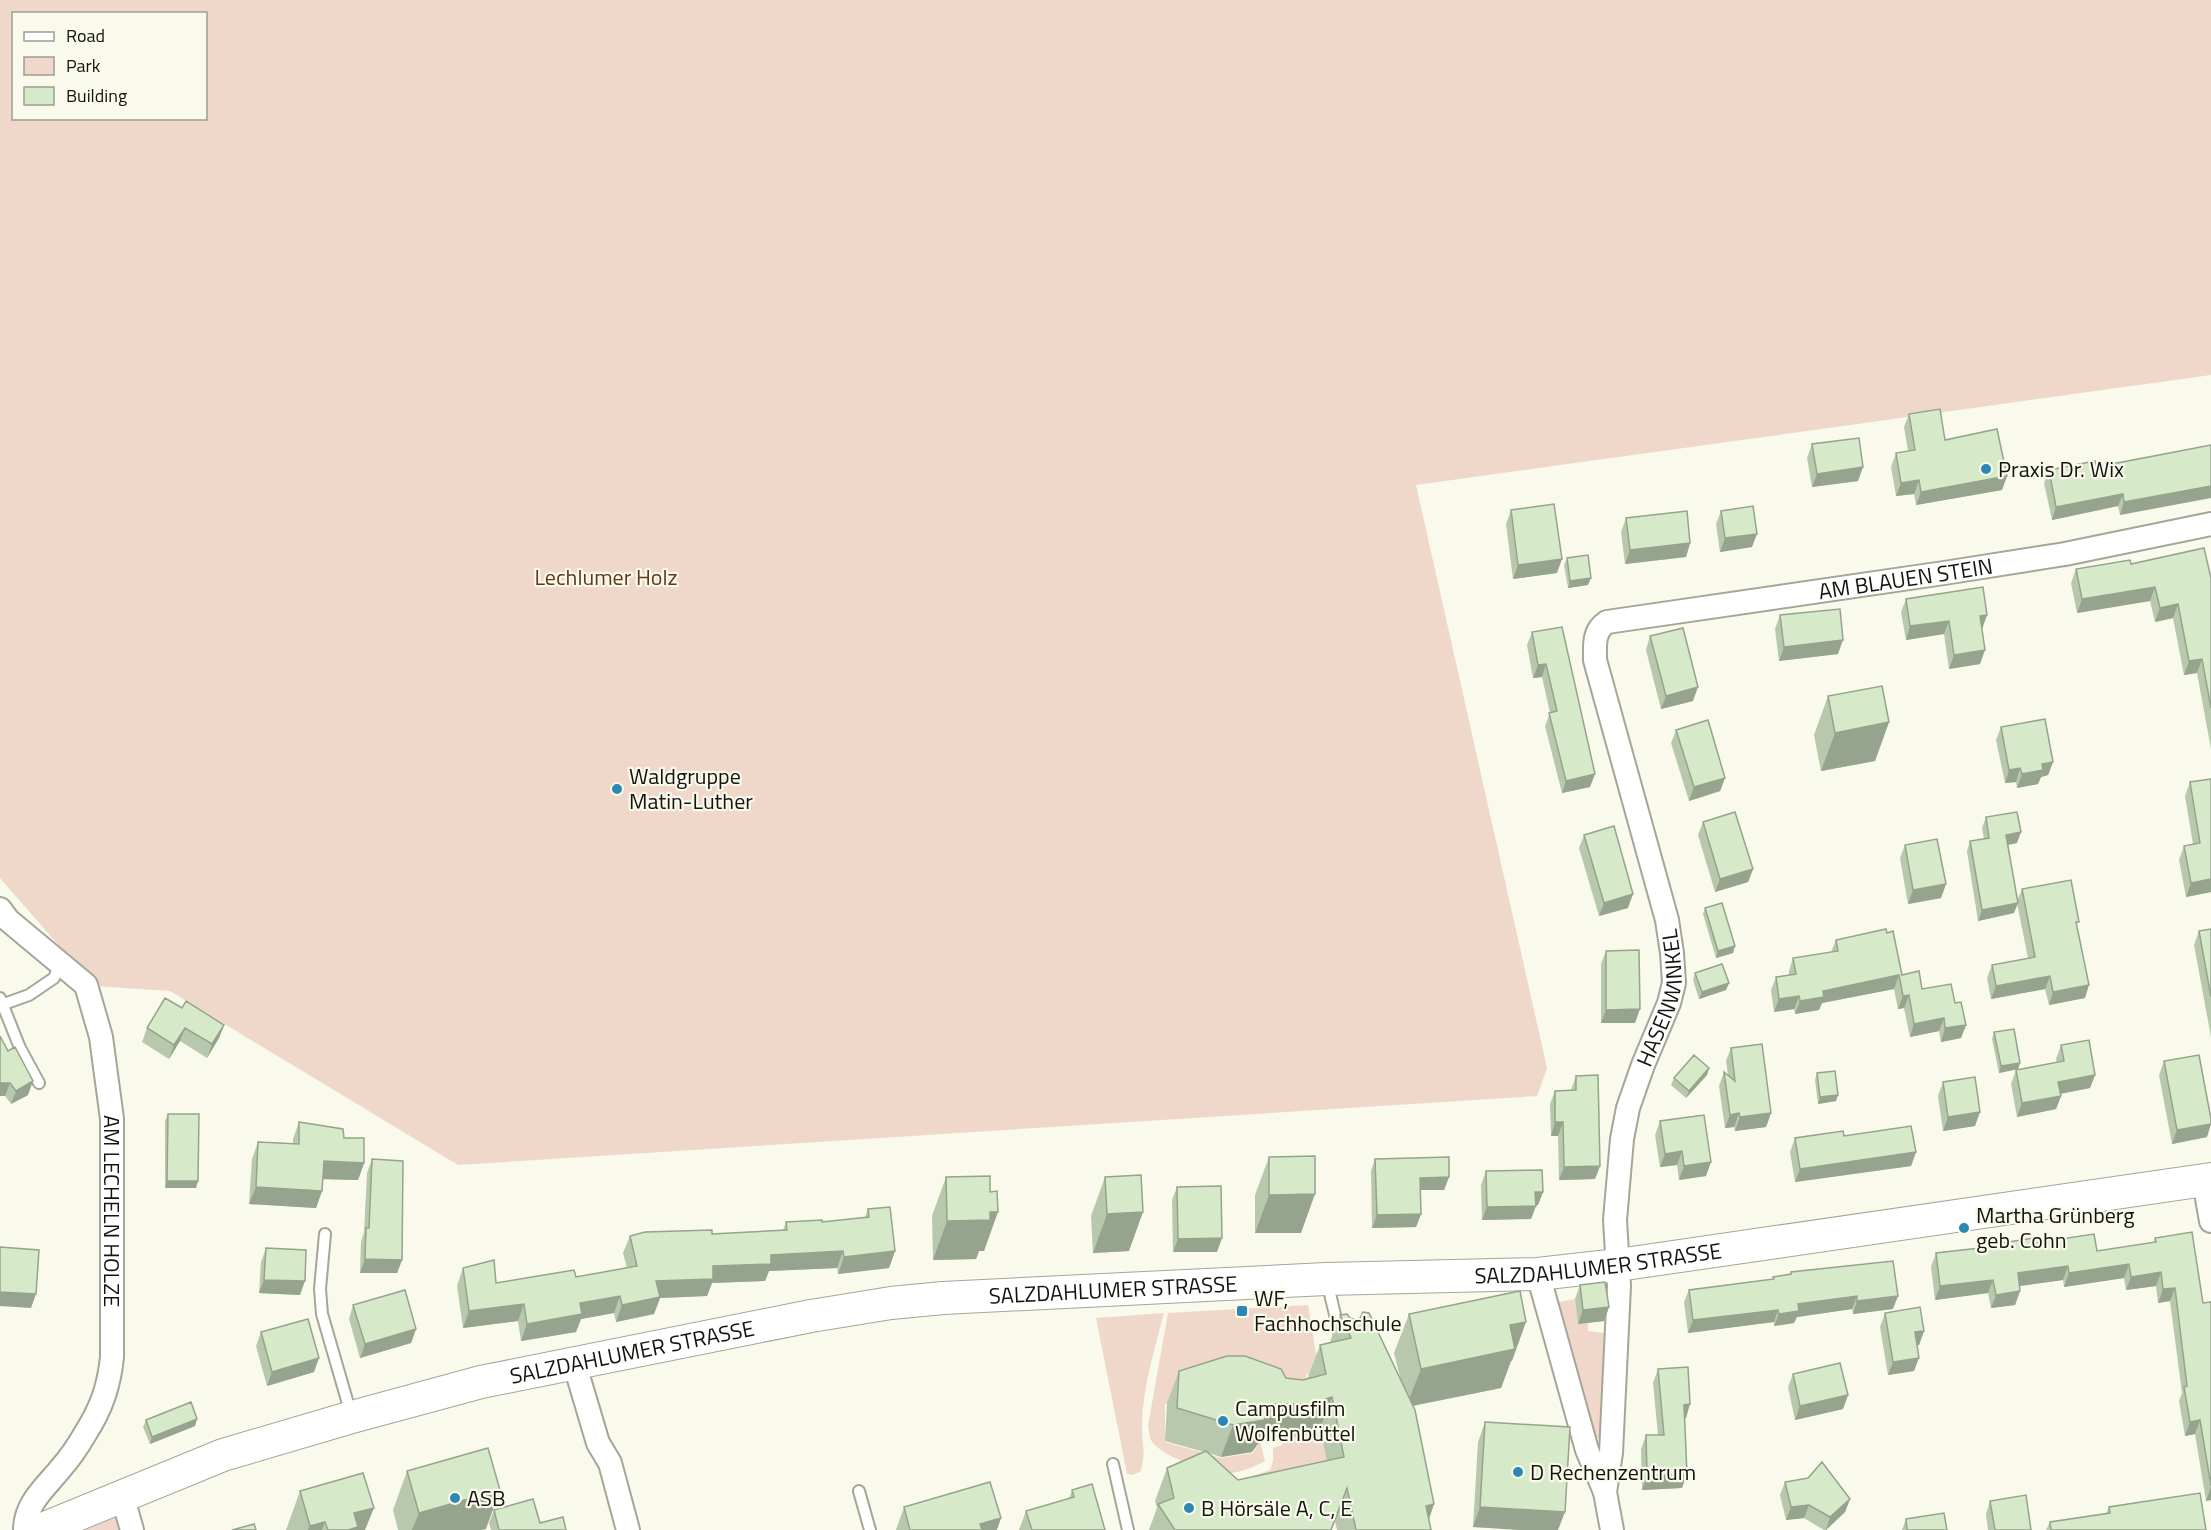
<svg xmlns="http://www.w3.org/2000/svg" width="2211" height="1530" viewBox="0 0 2211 1530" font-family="'Titillium Web',sans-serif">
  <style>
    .green { fill: #efd8c9; fill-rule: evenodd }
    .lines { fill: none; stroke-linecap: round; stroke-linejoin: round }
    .lane-casing { stroke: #a5a598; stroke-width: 14 }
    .street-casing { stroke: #a5a598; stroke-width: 26 }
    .secondary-casing { stroke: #a5a598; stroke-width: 34 }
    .lane { stroke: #fff; stroke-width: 10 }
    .street { stroke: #fff; stroke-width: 22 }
    .secondary { stroke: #fff; stroke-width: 32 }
    .wall { fill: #b8c8ad; fill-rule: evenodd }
    .shaded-wall { fill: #96a38d }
    .building { fill: #d6e9c9; stroke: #96a38d; stroke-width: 1.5 }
    .poi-dot { fill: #2c87b4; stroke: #f9f9ec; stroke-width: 2 }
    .labels { text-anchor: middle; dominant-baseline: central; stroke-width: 4.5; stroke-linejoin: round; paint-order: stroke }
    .poi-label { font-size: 22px; fill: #14140f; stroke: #f9f9ec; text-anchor: start }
    .park-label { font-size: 22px; fill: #633715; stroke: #f9f9ec }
    .street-label { font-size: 22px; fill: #14140f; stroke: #f9f9ec }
  </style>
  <rect width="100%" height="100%" fill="#f9f9ec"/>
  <path class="green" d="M0,0h2211v375l-795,110 131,583 -10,28 -1079,69 -288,-174 -76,-5 -94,-108zM14,14h192v104h-192z
    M1575,1299l3,25 10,-2v9l16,2 2,4 -6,100 -8,3 -43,-136z
    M1308,1305l11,66 -13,4 6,29 -97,-18 -50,18v38l56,16 32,-5 7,-12 5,20c-12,6 -22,11 -35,12 -18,2 -66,-16 -77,-30 -4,-4 -4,-12 -5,-17l20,-113z
    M1164,1313c-9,35 -21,73 -22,109 -1,18 5,33 -2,50l-8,3 -5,-1 -31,-156z
    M1321,1431l18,89 -92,-42 23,-8 3,-9v-13l9,-3 -1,-8h18z
    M122,1495l9,35h-55z"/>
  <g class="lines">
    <g class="lane-casing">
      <path id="lane" d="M0,998l20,50 19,35
        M4,1004l25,-9 25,-17 6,-14
        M325,1234l-5,55 2,25 29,100
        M1327,1281l13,55
        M1113,1464l15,66
        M859,1491l11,39"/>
    </g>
    <g class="street-casing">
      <g id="street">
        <path id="s1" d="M0,909l8,11 78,65 15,52 11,82v238c-3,30 -11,52 -27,77 -7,12 -15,24 -24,34 -15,19 -36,35 -36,62"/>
        <path d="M2204,1181l7,40"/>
        <path d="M1538,1274l49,176 18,42 7,38"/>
        <path d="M574,1362l24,81 12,20 18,67"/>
        <path id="s2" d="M1605,1492l6,-39 8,-167 -4,-66 7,-81 6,-31 15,-43 26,-62 5,-20 -2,-30 -5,-33 -72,-260c0,-15 -2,-29 12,-38l337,-49 121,-19 146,-30"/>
        <path d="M122,1495l10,35"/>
      </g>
    </g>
    <g class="secondary-casing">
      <g id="secondary">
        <path id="s3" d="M40,1530l183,-75 129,-38 129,-35 330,-66 80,-13 52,-5 383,-19 212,-5 80,-9 593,-86"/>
      </g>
    </g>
    <use href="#lane" class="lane"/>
    <use href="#street" class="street"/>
    <use href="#secondary" class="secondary"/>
  </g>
  <path class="wall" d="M1909,414l36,26 62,36 -5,14 -86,15 -2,-11 -18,2 -5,-29 5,-14 12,-2 -4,-24z
    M1812,444l46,37 -46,6 -5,-29z
    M2211,445l-91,70 -2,-9 -66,14 -8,-37 5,-13 47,-3z
    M1511,510l46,63 -44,6 -7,-55z
    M1721,511l31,36 -32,5 -4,-28z
    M1626,518l64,25 -4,14 -61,7 -4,-32z
    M1567,558l21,27 -20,3 -4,-23z
    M2131,564l80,14v171l-14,-76 -13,2 -11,-57 -18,4 -5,-21 -73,12 -6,-30 5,-14z
    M1906,599l81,16 -5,14 -2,35 -31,5 -5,-35 -38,6 -5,-28z
    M1780,615l58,39 -59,7 -4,-32z
    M1562,627l28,160 -28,6 -17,-67 5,-13 -8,-36 -9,1 -6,-33 5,-13z
    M1650,636l43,65 -32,8 -15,-59z
    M1828,696l61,26 -14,39 -54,10 -7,-36z
    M2001,727l52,35 -5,13 -7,2 -3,7 -21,4 -1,-6 -11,1 -9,-43z
    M1676,730l49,48 -5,13 -31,10 -18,-58z
    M2190,782l21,110 -25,5 -7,-37 5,-14 9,-2 -8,-48z
    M1986,817l31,26 -9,2 9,56 5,-12 55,38 8,71 -36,7 -4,-16 -54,10 -4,-21 5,-13 36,-7 -11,-55 -3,10 -36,8 -11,-70 3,-10 14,-2 -2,-11z
    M1703,822l50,47 -5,13 -33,10 -17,-57z
    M1584,835l44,73 -29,8 -20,-68z
    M1905,845l41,39 -5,14 -33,6 -8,-46z
    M1705,908l28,45 -17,5 -13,-44z
    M2211,929v108l-17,-92 5,-14z
    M1887,933l15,42 20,14 33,14 11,22 -5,13 -20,4 -2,-11 -29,6 -6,-29 -6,1 -4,-20 -72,14 -3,7 -24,4 -1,-5 -20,3 -3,-22 5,-13 13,-2v-4l4,-13 38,-6 5,-12z
    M1606,951l29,72h-34v-59z
    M1695,973l34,10 -3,7 -27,9 -6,-19z
    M224,1025l-5,13 -12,20 -27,-17 -11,18 -27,-17 5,-14z
    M1994,1032l26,31 -2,6 -19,4 -7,-34z
    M0,1036l28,59 -17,9 -6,-8h-5z
    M2061,1045l34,30 -5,13 -29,6v2l-5,13 -39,8 -6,-33 5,-14 41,-7 -1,-4z
    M1731,1048l40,65 -5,14 -31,4 -1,-4 -9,1 -6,-42 5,-14 4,3 -2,-14z
    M2164,1061l43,76 -35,7 -13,-69z
    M1709,1068l-2,7 -21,23 -15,-13 3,-7z
    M1817,1073l19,28 -18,3 -3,-24z
    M1576,1076l24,90 -5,13 -36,1 -1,-44h-7l-1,-32 5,-13 16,-1z
    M1943,1082l32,44 -32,5 -5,-35z
    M168,1114l28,74h-31v-67z
    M1660,1121l46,55 -27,4 -2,-15 -17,2 -5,-32z
    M299,1122l45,16 20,25 -6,17 -35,-1 -1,12 -6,17 -67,-4 3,-45 6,-17 35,2v-5z
    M1844,1136l72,16 -5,14 -116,16 -5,-30 5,-14z
    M1269,1157l32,76h-46v-38z
    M372,1159l30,101 -5,13h-37l1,-31 3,-10 3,-59z
    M1375,1159l74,18 -5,13h-24l1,24 -5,13 -44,1 -1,-57z
    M1486,1171l57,21 -5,13h-2l-5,14 -49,1 -1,-35z
    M946,1177l38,74h-5l-3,8 -43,1 -1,-44z
    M1105,1177l24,74 -36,2 -2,-37z
    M1177,1187l40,65h-44l-1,-52z
    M868,1209l27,42 -6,17 -51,6 -1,-6 -68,3 -4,10 -53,2 -5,13 -47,2 -6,16 -38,8 -2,-9 -33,6 -5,13 -55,9 -3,-20 -55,7 -6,-42 6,-18 33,15 80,-6 51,-9 -4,-15 7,-17 82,-2 71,-4 3,-8h36l43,-5z
    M2155,1238l48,65 8,-1v198l-5,1 -11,-67 -10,2 -6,-35 3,-8 -12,-92 -12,2 -2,-17 -30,4 -2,-12 -60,9 -1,-7 -44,6 1,5 -5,14 -24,3 -3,-15 -53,7 -4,-33 5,-14 51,-6 1,-2 47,-2 62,8 57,-9z
    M266,1248l34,47 -41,-2 2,-31z
    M1791,1272l102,37 -40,5 -1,-5 -55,8 -3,6 -20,3v-4l-86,11 -4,-31 5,-12 84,-10v-3l17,-3z
    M1580,1285l29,22 -5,14 -26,3 -3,-25z
    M353,1305l63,24 -5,14 -51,15 -11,-39z
    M1885,1313l39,18 -5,14h-2l-3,26 -26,4 -8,-48z
    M1409,1314l103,47h-1l-10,27 -88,18 21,98 -5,15 2,11h-94l-2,-9 -4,9h-182l8,-22 -2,-7 12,-33 37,-16 -39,-11 2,-38 12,-32 124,9 5,-2v-1l12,-32 10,-3 10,-27 10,3 51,63 -7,-28zM1320,1429l7,32 -89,19 -30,-27 13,4 31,-5 11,-15h36z
    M261,1332l53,40 -47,14 -11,-40z
    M1658,1369l28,49h-2l-2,70 -40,2 -1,-41 5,-14h12l-5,-52z
    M1793,1374l55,21 -5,14 -48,11 -7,-33z
    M146,1420l49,6 -45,18 -7,-17z
    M1485,1422l73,108 -85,-3 5,-85z
    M407,1471l79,58 -5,1h-83l-5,-20z
    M1785,1482l65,17 -5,13 -19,18h-2l-20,-12 -18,2 -6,-25z
    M1072,1490l33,40h-86l7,-19 43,-12z
    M300,1491l65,39h-79z
    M1990,1501l41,29h-43l-2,-16z
    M904,1507l93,23h-101z
    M2109,1507l97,23h-160l4,-8 56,-8z
    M494,1510l46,13 26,7h-75l-2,-7z
    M1906,1519l41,11h-45z"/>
  <path class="shaded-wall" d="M1863,467l-5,14 -46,6 5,-13z
    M2007,476l-5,14 -86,15 5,-13z
    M1919,480l-5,14 -18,2 5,-13z
    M2211,486v12l-91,17 4,-13z
    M2123,494l-5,12 -66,14 4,-13z
    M1757,534l-5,13 -32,5 5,-14z
    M1690,543l-4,14 -61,7 5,-14z
    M1562,559l-5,14 -44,6 5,-14z
    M1591,578l-3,7 -20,3 2,-7z
    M2155,587l-5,14 -73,12 5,-14z
    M2178,604l-5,14 -18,4 5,-14z
    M1987,615l-5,14 -2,-13z
    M1949,621l-5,13 -38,6 4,-14z
    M1843,640l-5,14 -59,7 5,-14z
    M1985,650l-5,14 -31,5 5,-14z
    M2202,659l-5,14 -13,2 5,-14z
    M1546,664l-4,13 -9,1 5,-13z
    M1698,687l-5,14 -32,8 5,-13z
    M1889,722l-14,39 -54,10 14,-38z
    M2053,762l-5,13 -7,2 -3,7 -21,4 5,-14 20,-10z
    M2020,768l-4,14 -11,1 4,-13z
    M1595,774l-5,13 -28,6 4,-12z
    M1725,778l-5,13 -31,10 5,-14z
    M2021,832l-4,11 -15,3 4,-11z
    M1753,869l-5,13 -33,10 5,-13z
    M2211,879v13l-25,5 5,-14z
    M1946,884l-5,14 -33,6 5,-14z
    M1633,894l-5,14 -29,8 5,-13z
    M2018,903l-4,10 -36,8 4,-11z
    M1735,946l-2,7 -17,5 2,-7z
    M1899,975l-5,14 -72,14 -3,7 -24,4 5,-13 23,-10z
    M2050,976l-5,13 -54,10 5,-13z
    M1729,983l-3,7 -27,9 3,-7z
    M2089,985l-4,13 -36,7 4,-13z
    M1909,995l-5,13 -6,1 5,-13z
    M1799,996l-5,13 -20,3 5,-13z
    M1640,1009l-5,14h-34l5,-13z
    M1944,1018l-5,13 -29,6 4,-13z
    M224,1025l-5,13 -12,20 5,-14z
    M1966,1025l-5,13 -20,4 4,-14z
    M185,1028l-5,13 -11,18 5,-14z
    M2020,1063l-2,6 -19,4 2,-7z
    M1709,1068l-2,7 -21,23 3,-7z
    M2095,1075l-5,13 -37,7 5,-13z
    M33,1081l-5,14 -17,9 5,-13z
    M0,1083h10l-5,13h-5z
    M1838,1095l-2,6 -18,3 2,-7z
    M2061,1096l-5,13 -39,8 5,-14z
    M1980,1112l-5,14 -32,5 5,-14z
    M1739,1113l-5,14 -9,1 5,-13z
    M1771,1113l-5,14 -31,4 5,-14z
    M1555,1122h8l-5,14h-7z
    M2211,1124l-4,13 -35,7 5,-14z
    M1682,1151l-5,14 -17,2 5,-13z
    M1916,1152l-5,14 -116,16 5,-13z
    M324,1161l40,2 -6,17 -40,-1z
    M1711,1162l-5,14 -27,4 5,-14z
    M1600,1166l-5,13 -36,1 5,-13z
    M1449,1177l-5,13h-29l5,-12z
    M167,1181h31l-2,7h-31z
    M256,1187l66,4 -6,17 -67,-4z
    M1535,1192h8l-5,13h-8z
    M1315,1194l-14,39h-46l14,-38z
    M1536,1206l-5,13 -49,1 5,-13z
    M990,1212h8l-14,39h-5l-3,8 -43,1 14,-39z
    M1143,1212l-14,39 -36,2 14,-39z
    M1421,1214l-5,13 -44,1 5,-13z
    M1222,1238l-5,14h-44l5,-13z
    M843,1251l-6,17 -68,3 -4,10 -53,2 -5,13 -47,2 -6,16 -38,8 6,-17 34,-24 57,-15 58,-11z
    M895,1251l-6,17 -51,6 6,-17z
    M365,1259l37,1 -5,13h-37z
    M2129,1264l-5,14 -60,9 5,-14z
    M2068,1266l-5,14 -50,7 5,-14z
    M2161,1272l-5,14 -30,4 5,-13z
    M264,1280l41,1 -5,14 -41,-2z
    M1993,1280l-5,13 -53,7 5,-14z
    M2175,1288l-5,13 -12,2 5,-14z
    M2020,1291l-5,14 -24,3 5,-13z
    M0,1292l36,2 -5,14 -31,-2z
    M620,1296l-6,17 -33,6 -5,13 -55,9 6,-17 53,-21z
    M1857,1296l-5,13 -55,8 -3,6 -20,3 5,-12 19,-10z
    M1898,1296l-5,13 -40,5 4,-13z
    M524,1304l-6,17 -55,7 6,-17z
    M1609,1307l-5,14 -26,3 5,-14z
    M1778,1310l-4,12 -86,11 5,-13z
    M1526,1322l-14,39h-1l-10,27 -95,19 15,-38 89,-44z
    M416,1329l-5,14 -51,15 5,-14z
    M1924,1331l-5,14 -9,1 5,-14z
    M319,1358l-5,14 -47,14 5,-14z
    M1919,1358l-5,13 -26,4 5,-13z
    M1848,1395l-5,14 -48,11 5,-14z
    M1332,1397l-12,32 -21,8h-36l-11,15 -31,5 12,-32 42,-21z
    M1690,1404l-4,14 -7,1 5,-14z
    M197,1419l-2,7 -45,18 2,-7z
    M2200,1420l-5,14 -10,2 5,-14z
    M1687,1474l-5,14 -40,2 5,-14z
    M2211,1487v13l-5,1z
    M500,1490l-14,39 -5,1h-69l7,-17z
    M1850,1499l-5,13 -19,18 4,-13z
    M1434,1504l-9,26 1,-24z
    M1809,1505l-5,13 -18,2 5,-13z
    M1480,1507l85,5 -7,18h-39l-46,-3z
    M374,1508l-9,22h-17l6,-17z
    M1001,1518l-4,12h-19l2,-6z
    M325,1522l-3,8h-14l2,-4z"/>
  <path class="building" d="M1940,409l5,31 52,-11 10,47 -86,16 -2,-12 -18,3 -5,-30 19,-3 -6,-36z
    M1859,438l4,29 -46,7 -5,-30z
    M2211,445v41l-87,16 -1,-8 -67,13 -7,-37 46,-9 1,6z
    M1554,504l8,55 -44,6 -7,-55z
    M1753,506l4,28 -32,4 -4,-27z
    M1687,511l3,32 -60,7 -4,-32z
    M2204,548l7,30v130l-9,-49 -13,2 -11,-57 -18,4 -5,-21 -73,12 -6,-30 54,-9 1,4z
    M1588,555l3,23 -21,3 -3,-23z
    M1983,587l4,28 -7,1 5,34 -31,5 -5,-34 -39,5 -4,-27z
    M1840,609l3,31 -59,7 -4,-32z
    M1562,627l33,147 -29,7 -17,-68 8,-2 -11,-47 -8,1 -6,-33z
    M1683,628l15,59 -32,9 -16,-60z
    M1882,686l7,36 -54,11 -7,-37z
    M2045,719l8,43 -11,2 1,6 -21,4 -2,-6 -11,2 -8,-43z
    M1708,720l17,58 -31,9 -18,-57z
    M2211,779v100l-20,4 -7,-37 16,-3 -10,-61z
    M1735,812l18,57 -33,10 -17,-57z
    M2017,812l4,20 -15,3 12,68 -36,7 -12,-69 19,-3 -3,-21z
    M1614,826l19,68 -29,9 -20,-68z
    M1937,839l9,45 -33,6 -8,-45z
    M2071,880l8,42h-3l13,63 -36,7 -3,-16 -54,10 -4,-21 43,-8 -13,-68z
    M1722,903l13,43 -17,5 -13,-43z
    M1886,929l1,4 6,-2 9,44 17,-4 3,18 29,-5 4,19 6,-1 5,23 -21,3 -1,-10 -30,6 -5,-29 -6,1 -4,-21 -76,16 1,6 -24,4 -1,-5 -20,3 -3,-22 20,-3 -3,-16 45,-7 -2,-11z
    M2211,929v68l-12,-66z
    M1639,950l1,59 -34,1v-59z
    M1722,964l7,19 -27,9 -7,-19z
    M165,998l17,10 4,-7 38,24 -12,19 -27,-16 -11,17 -27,-17z
    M2014,1029l6,34 -19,3 -7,-34z
    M0,1036l8,15 7,-4 18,34 -17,10 -6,-8h-10z
    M2089,1040l6,35 -37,7 3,14 -39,7 -6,-33 48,-9 -3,-16z
    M1762,1044l9,69 -31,4 -1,-4 -9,2 -6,-43 11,9 -4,-33z
    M1694,1055l15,13 -20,23 -15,-13z
    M2199,1055l12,64v5l-34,6 -13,-69z
    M1835,1071l3,24 -18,2 -3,-24z
    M1598,1075l2,91 -36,1 -1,-45h-8v-31l21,-1v-14z
    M1975,1077l5,35 -32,5 -5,-35z
    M168,1114h31l-1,67h-31z
    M1704,1115l7,47 -27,4 -2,-15 -17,3 -5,-33z
    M299,1122l44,7 1,9h20v25l-40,-2 -2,30 -66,-4 2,-45 41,2z
    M1911,1126l5,26 -116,17 -5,-31 48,-7 1,5z
    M1315,1156v38l-46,1v-38z
    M1449,1157v20l-29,1 1,36 -44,1 -2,-56z
    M372,1159l31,2 -1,99 -37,-1 1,-31h3z
    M1542,1170l1,22h-8l1,14 -49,1 -1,-36z
    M1141,1175l2,37 -36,2 -2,-37z
    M990,1176v16l7,-1 1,21h-8v8l-43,1 -1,-44z
    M1221,1186l1,52 -44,1 -1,-52z
    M890,1207l5,44 -51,6 -1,-6 -72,4v9l-58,2v13l-57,2 4,16 -38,8 -2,-9 -40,7 2,11 -55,10 -3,-20 -55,7 -6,-43 31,-8 2,23 78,-13 2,7 61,-11 -7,-30 15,-4 67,-2v4l75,-4 -1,-8 36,-2v2l47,-5 -1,-8z
    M2192,1232l11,71 8,-1v184l-11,-66 -10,2 -6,-35 3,-1 -12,-98 -12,1 -2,-17 -30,5 -2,-13 -60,9 -1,-7 -50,7 2,18 -24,4 -3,-15 -53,6 -4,-33 53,-6 -1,-2 46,-7 1,5 59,-9 3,17 59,-9 -1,-4z
    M0,1247l39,3 -3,44 -36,-2z
    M266,1248l40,2 -1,31 -41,-1z
    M1893,1261l5,35 -41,5v-5l-59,8 1,7 -20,3 -1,-4 -85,10 -4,-30 85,-11 -1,-2 18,-3v-2z
    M1605,1282l4,25 -26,3 -3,-25z
    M405,1290l11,39 -51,15 -12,-39z
    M1520,1291l6,31 -16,3 5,24 -94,20 -12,-55z
    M1920,1307l4,24 -9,1 4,26 -26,4 -8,-49z
    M1363,1312l6,1 46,97 19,94 -8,2 5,24h-75l-9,-42 -16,42h-156l-17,-26 16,-6 -7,-30 39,-17 32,29 106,-23 -12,-60 -21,7h-36l-11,16 -31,5 -56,-17 2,-37 48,-15h18l36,13 5,9 17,2 23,-6 -6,-29 31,-7 -11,-23 7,-1 3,4 6,2 4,-2z
    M308,1319l11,39 -47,14 -11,-40z
    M1840,1363l8,32 -48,11 -7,-32z
    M1688,1367l2,37 -6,1 3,69 -40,2 -1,-41h18l-6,-66z
    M191,1402l6,17 -45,18 -6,-17z
    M1485,1422l85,5 -5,85 -85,-5z
    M488,1448l12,42 -81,23 -12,-42z
    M1822,1462l28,37 -20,18 -21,-12 -18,2 -6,-25 23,-4z
    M363,1473l11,35 -20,5 4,14 -10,3h-20l-3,-8 -15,4 -10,-35z
    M990,1482l11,36 -21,6 2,6h-72l-6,-23z
    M1092,1484l13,46h-73l-6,-19 48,-14 -2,-7z
    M2200,1493l6,37h-155l-1,-8 60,-9 -1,-6z
    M2026,1495l5,35h-36l-5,-29z
    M533,1499l7,24 23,-6 3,13h-67l-5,-20z
    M1944,1513l3,17h-40l-1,-11z
    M254,1524l2,6h-24z"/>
  <g class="poi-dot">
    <circle cx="1986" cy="469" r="6"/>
    <circle cx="617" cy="789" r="6"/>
    <circle cx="1964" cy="1228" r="6"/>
    <rect x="1236" y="1305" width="12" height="12" rx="3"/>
    <circle cx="1223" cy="1421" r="6"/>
    <circle cx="1518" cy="1472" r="6"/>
    <circle cx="455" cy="1498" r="6"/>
    <circle cx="1189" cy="1508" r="6"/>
  </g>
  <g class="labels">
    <g class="poi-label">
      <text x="1998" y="469">Praxis Dr. Wix</text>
      <text x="629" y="776">Waldgruppe<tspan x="629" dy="25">Matin-Luther</tspan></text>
      <text x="1976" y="1215">Martha Grünberg<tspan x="1976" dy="25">geb. Cohn</tspan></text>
      <text x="1254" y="1298">WF,<tspan x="1254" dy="25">Fachhochschule</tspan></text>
      <text x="1235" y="1408">Campusfilm<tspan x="1235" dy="25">Wolfenbüttel</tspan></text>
      <text x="1530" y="1472">D Rechenzentrum</text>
      <text x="467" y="1498">ASB</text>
      <text x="1201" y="1508">B Hörsäle A, C, E</text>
    </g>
    <g class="park-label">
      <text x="606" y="577">Lechlumer Holz</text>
    </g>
    <g class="street-label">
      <text stroke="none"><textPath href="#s2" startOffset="1196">AM BLAUEN STEIN</textPath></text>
      <text stroke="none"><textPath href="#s2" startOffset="502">HASENWINKEL</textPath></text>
      <text stroke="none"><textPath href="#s1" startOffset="344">AM LECHELN HOLZE</textPath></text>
      <text stroke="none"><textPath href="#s3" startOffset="1592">SALZDAHLUMER STRASSE</textPath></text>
      <text stroke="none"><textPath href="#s3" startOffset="1106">SALZDAHLUMER STRASSE</textPath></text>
      <text stroke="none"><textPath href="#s3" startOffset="620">SALZDAHLUMER STRASSE</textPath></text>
    </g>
  </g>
  <rect x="12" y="12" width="195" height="108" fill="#f9f9ec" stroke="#9d9d94" stroke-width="1.5"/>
  <rect x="24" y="32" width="30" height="9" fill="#ffffff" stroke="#9d9d94" stroke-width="1.5"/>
  <text x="66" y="42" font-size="18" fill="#14140f">Road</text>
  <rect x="24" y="57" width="30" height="18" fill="#efd8c9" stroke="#9d9d94" stroke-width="1.5"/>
  <text x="66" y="72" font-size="18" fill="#14140f">Park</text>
  <rect x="24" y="87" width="30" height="18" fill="#d6e9c9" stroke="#9d9d94" stroke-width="1.5"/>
  <text x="66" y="102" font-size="18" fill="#14140f">Building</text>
</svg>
